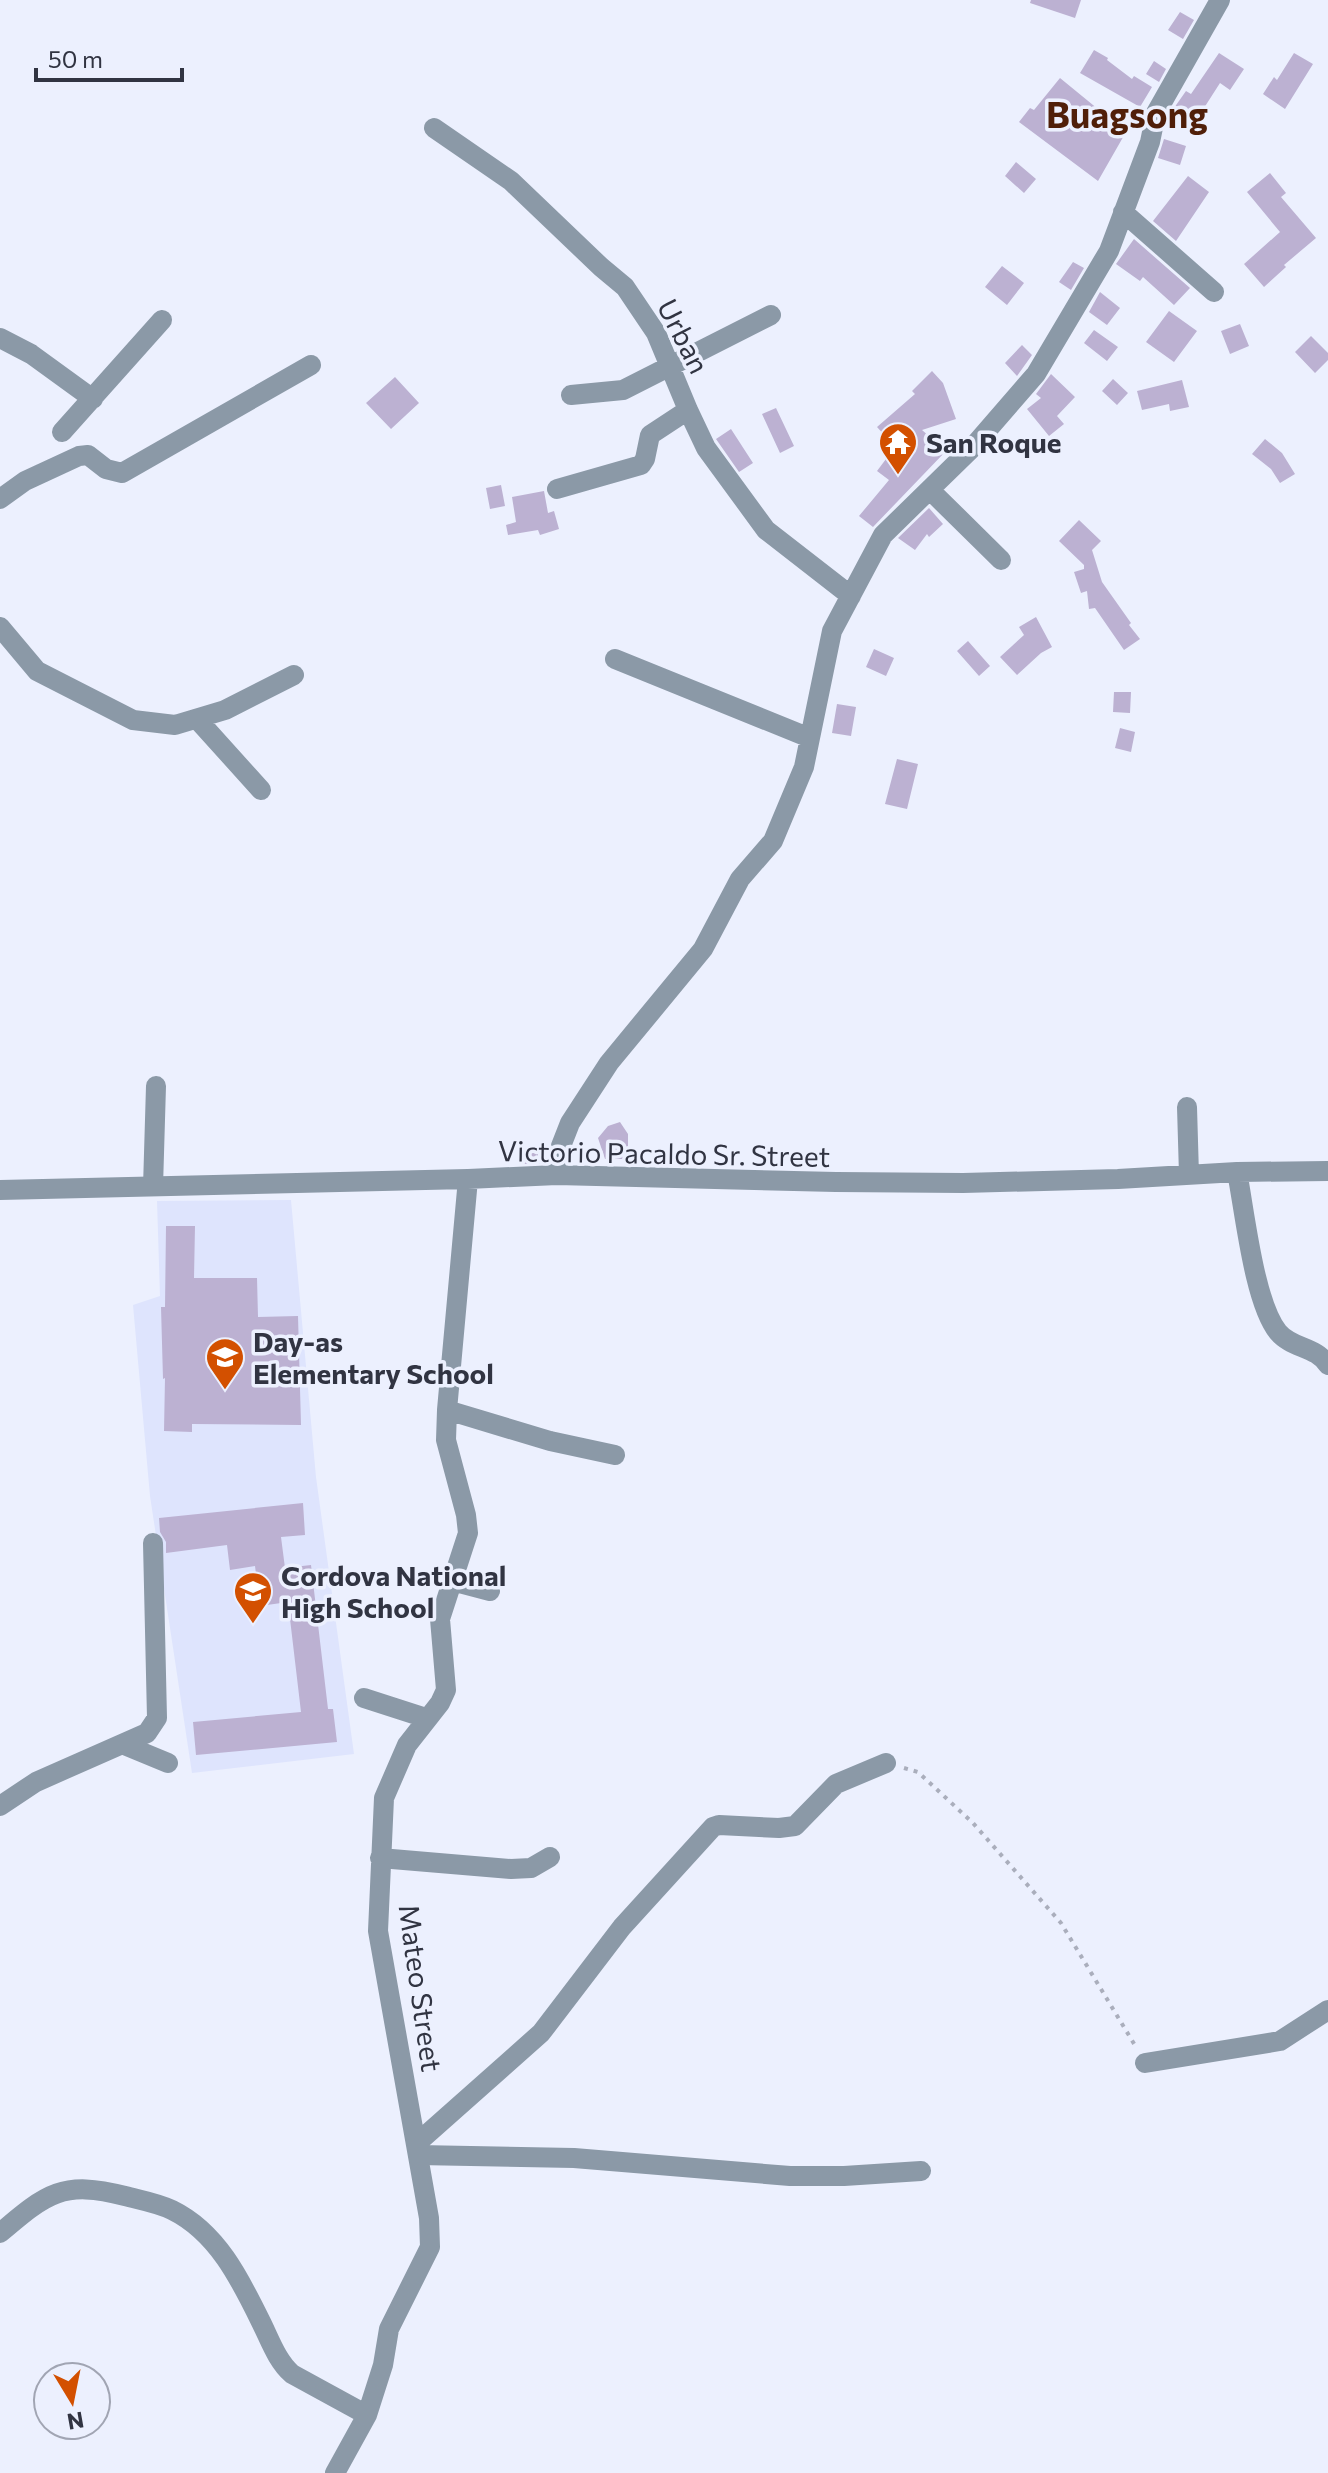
<svg xmlns="http://www.w3.org/2000/svg" width="1328" height="2473" viewBox="0 0 1328 2473" font-family="Commissioner,sans-serif">
  <style>
    .built { fill: #dee4fd }
    .building { fill: #bcb1d2 }
    .lines { fill: none; stroke-linecap: round; stroke-linejoin: round }
    .path { stroke: #aaaebc; stroke-width: 4; stroke-dasharray: 4 6; stroke-linecap: butt }
    .minor { stroke: #8b99a7; stroke-width: 20 }
    .labels { text-anchor: middle; dominant-baseline: central; stroke-width: 7; stroke-linejoin: round; paint-order: stroke }
    .street-label { font-size: 28px; fill: #313442; stroke: #ecf0fe }
    .poi-label { font-size: 28px; font-weight: bold; fill: #313442; stroke: #ecf0fe; text-anchor: start }
    .district-label { font-size: 36px; font-weight: bold; fill: #501f09; stroke: #ecf0fe }
  </style>
  <rect width="100%" height="100%" fill="#ecf0fe"/>
  <path class="built" d="M291,1200l25,277 38,277 -162,19 -42,-277 -17,-191 27,-9 -3,-95z"/>
  <path class="building" d="M1031,0h50l-6,18 -45,-15z
    M1180,12l14,8 -11,19 -15,-9z
    M1094,50l14,8 -1,2 25,19 2,-3 18,11 -12,20 -60,-34z
    M1219,53l25,16 -14,21 -10,-7 -25,39 -21,-14 12,-17 5,3z
    M1294,53l19,11 -28,45 -22,-15 11,-17 3,3z
    M1154,61l12,8 -7,13 -13,-8z
    M1060,78l66,54 -28,49 -79,-59 11,-14 4,2z
    M1164,139l22,7 -6,19 -22,-7z
    M1016,162l20,17 -12,14 -19,-17z
    M1270,173l16,20 -5,4 35,41 -32,27 2,2 -22,20 -20,-23 36,-32 -33,-40z
    M1188,176l21,16 -33,49 -23,-20z
    M1134,239l56,49 -16,17 -31,-28 -3,4 -24,-17z
    M1073,262l11,6 -13,22 -12,-8z
    M1002,266l22,17 -17,22 -22,-18z
    M1100,292l20,16 -13,17 -18,-13z
    M1169,311l28,20 -23,31 -28,-20z
    M1240,324l9,22 -19,8 -9,-23z
    M1094,330l24,17 -11,14 -23,-18z
    M1311,336l17,17v7l-13,13 -20,-21z
    M1022,345l10,10 -15,21 -12,-13z
    M932,371l11,12 13,36 -34,11 24,21 -73,76 -14,-11 30,-36 -12,-9 18,-24 -18,-20 38,-33 -3,-3z
    M1051,374l24,23 -18,19 7,8 -15,12 -22,-27 14,-11 -5,-4z
    M395,377l24,26 -28,26 -25,-26z
    M1113,379l15,14 -11,12 -15,-14z
    M1182,380l7,27 -19,4 -1,-7 -27,6 -5,-19z
    M776,408l18,38 -14,7 -18,-39z
    M731,429l22,34 -14,9 -23,-33z
    M1265,439l17,14 13,21 -15,9 -9,-14 -19,-15z
    M501,485l4,21 -15,3 -4,-21z
    M544,491l4,22 6,-2 5,18 -19,6 -2,-5 -30,5 -2,-10 10,-3 -4,-25z
    M929,508l14,16 -14,13 -2,-3 -12,16 -17,-12z
    M1079,520l22,21 -9,9 10,32 29,41 -2,2 11,14 -16,11 -29,-42 -6,1 -2,-18 -6,2 -7,-21 10,-3v-4l-25,-24z
    M1036,617l16,30 -11,6 -24,22 -17,-18 24,-22 -5,-8z
    M968,641l22,25 -11,10 -22,-25z
    M874,649l20,9 -8,18 -20,-9z
    M1114,692h17l-1,21 -17,-1z
    M837,704l19,3 -5,29 -19,-3z
    M1120,728l15,4 -4,20 -16,-4z
    M897,759l21,5 -11,45 -22,-5z
    M620,1122l8,12v25h-23l-7,-21 10,-12z
    M523,1148l21,1 -1,14 -21,1z
    M166,1226h29l-1,52h63l1,39 40,-1 3,109 -109,-1v8l-28,-1 1,-53 -2,1 -2,-72h4z
    M303,1503l2,32 -24,2 4,31 26,-3 17,144h5l4,33 -141,13 -3,-33 108,-10 -13,-110 -28,4 -5,-40 -25,4 -3,-25 -61,8v-11l-6,-10 -1,-14z"/>
  <g class="lines">
    <path class="path" d="M904,1768l14,4 55,51 88,100 75,124"/>
    <path class="minor" d="M434,128l77,53 90,86 24,20 31,46 32,77 18,38 60,82 85,66
      M1123,212l91,80
      M0,338l31,16 62,45
      M571,395l52,-5 148,-75
      M62,432l100,-112
      M557,489l84,-24 4,-6 5,-24 38,-25
      M930,490l71,70
      M0,499l25,-18 54,-25 9,-1 18,14 16,4 189,-108
      M0,627l37,44 96,49 42,5 50,-15 69,-35
      M615,659l195,79
      M197,719l64,71
      M1187,1107l2,68
      M1237,1172c8,41 17,130 41,160 14,17 38,14 50,33
      M557,1175l4,-29 9,-23 39,-60 94,-114 37,-70 33,-38 31,-74 28,-136 51,-96 88,-86 65,-75 73,-123 41,-109 6,-29 64,-113
      M153,1187l3,-101
      M0,1190l468,-11 89,-4 279,7 127,1 155,-4 119,-7 91,-1
      M447,1410l103,31 65,14
      M452,1581l38,10
      M364,1698l62,20
      M122,1744l46,19
      M0,1806l36,-24 111,-49 10,-15 -4,-175
      M380,1858l131,11 20,-1 19,-11
      M1145,2063l135,-22 48,-31
      M416,2144l125,-111 81,-106 91,-100 6,-2 60,3 16,-2 41,-42 50,-21
      M418,2155l156,3 216,18h54l77,-5
      M0,2233c47,-40 63,-53 125,-37 15,4 33,7 47,14 45,22 68,69 89,112 9,18 16,39 31,52l75,41
      M335,2473l32,-58 16,-50 6,-36 41,-82 -1,-29 -51,-287 6,-133 23,-53 33,-42 6,-13 -6,-71 28,-86 -2,-18 -20,-75 1,-30 21,-231"/>
  </g>
  <defs>
    <g id="temple-pin" transform="scale(2)"><path d="M0 17L-7.5 6A9.5 9.5 0 1 1 7.5 6Z" fill="#d35000" stroke="#ecf0fe"/><path d="M0-6L5-2H3V0L6.5 2.5H4V6H1.5V3h-3V6H-4V2.5H-6.5L-3 0V-2H-5Z" fill="#fff"/></g>
    <g id="school-pin" transform="scale(2)"><path d="M0 17L-7.5 6A9.5 9.5 0 1 1 7.5 6Z" fill="#d35000" stroke="#ecf0fe"/><path d="M0-5L7-2L0 1L-7-2ZM-4 1L0 2.5L4 1V4Q0 6-4 4Z" fill="#fff"/></g>
  </defs>
  <g fill-rule="evenodd">
    <use href="#temple-pin" x="898" y="442"/>
    <use href="#school-pin" x="225" y="1357"/>
    <use href="#school-pin" x="253" y="1591"/>
  </g>
  <g class="labels">
    <g class="street-label">
      <text transform="translate(684 336) rotate(63)">Urban</text>
      <text transform="translate(664 1153) rotate(1)">Victorio Pacaldo Sr. Street</text>
      <text transform="translate(421 1988) rotate(82)">Mateo Street</text>
    </g>
    <g class="poi-label">
      <text x="926" y="442">San Roque</text>
      <text x="253" y="1341">Day-as<tspan x="253" dy="32">Elementary School</tspan></text>
      <text x="281" y="1575">Cordova National<tspan x="281" dy="32">High School</tspan></text>
    </g>
    <g class="district-label">
      <text x="1127" y="113">Buagsong</text>
    </g>
  </g>
  <g transform="translate(72 2401) rotate(170)"><circle r="38" fill="#ecf0fe" stroke="#a1a5b3" stroke-width="2"/>
  <path d="M0-6L14 30L0 20L-14 30Z" fill="#d35000"/>
  <text y="-12" font-size="22" font-weight="bold" text-anchor="middle" fill="#313442">N</text>
  </g>
  <path d="M36 68v12h146v-12" fill="none" stroke="#313442" stroke-width="4"/>
  <text x="48" y="68" font-size="24" fill="#313442" stroke="#ecf0fe" stroke-width="6" paint-order="stroke">50 m</text>
</svg>
